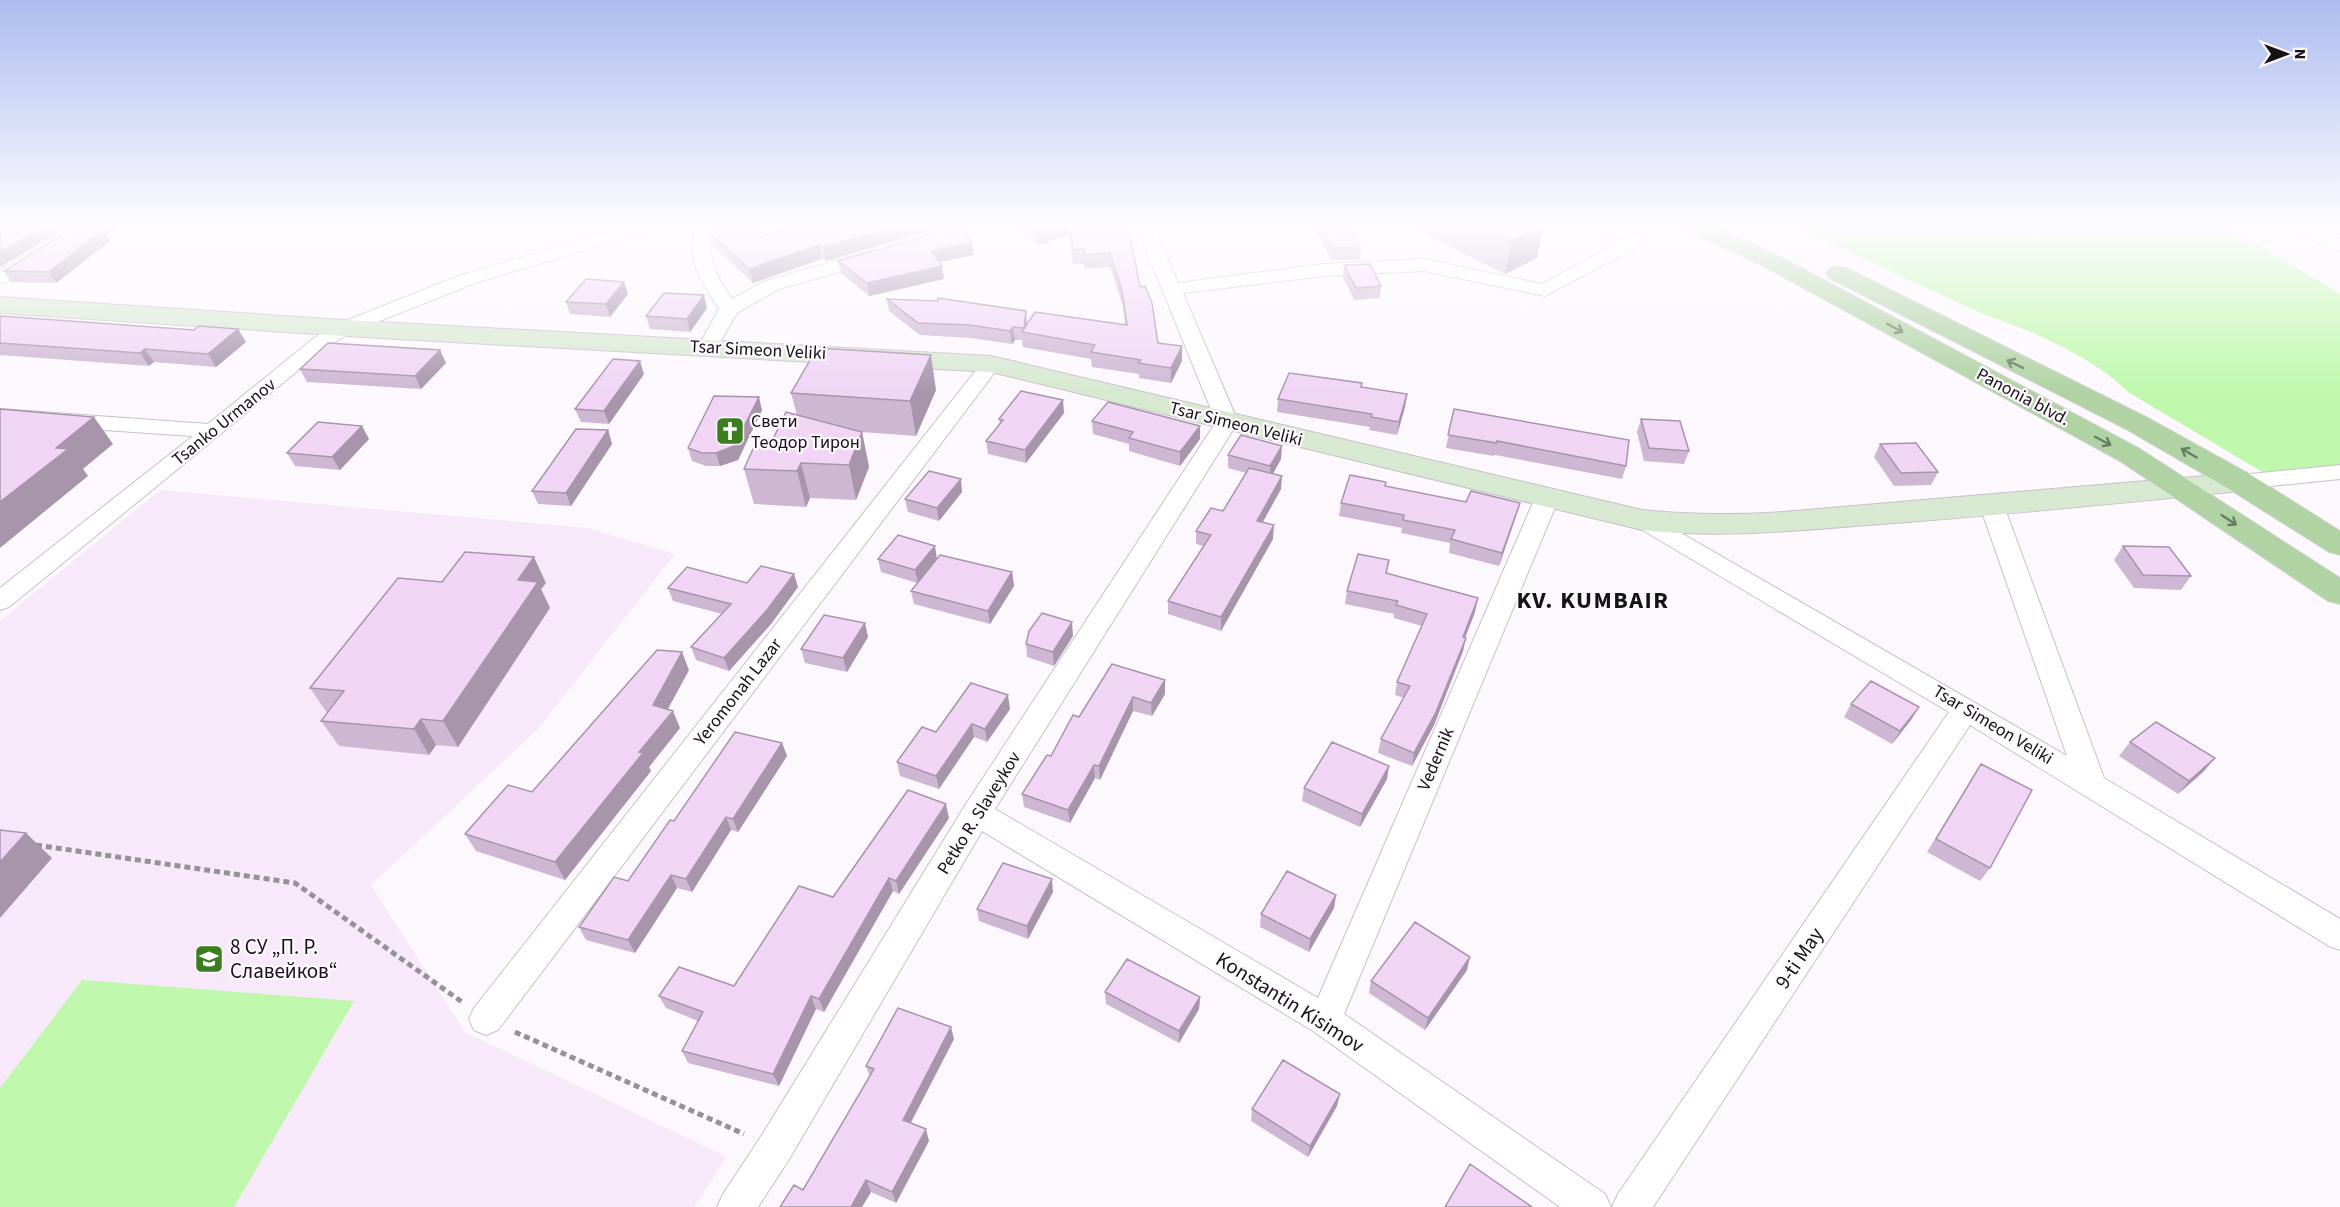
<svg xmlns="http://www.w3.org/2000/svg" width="2340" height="1207" viewBox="0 0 2340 1207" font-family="'Source Sans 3',sans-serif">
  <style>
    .built { fill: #f7e9f9 }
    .green { fill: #bff8ac }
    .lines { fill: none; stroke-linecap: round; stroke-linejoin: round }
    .street-casing { stroke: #c8c0ca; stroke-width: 2 }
    .secondary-casing { stroke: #c8c0ca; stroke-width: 2 }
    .primary-casing { stroke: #d5d5d5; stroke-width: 2 }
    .path { stroke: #959196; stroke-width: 5; stroke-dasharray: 6 4; stroke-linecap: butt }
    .street { fill: #fff; fill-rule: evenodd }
    .secondary { fill: #d7e9d1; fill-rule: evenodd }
    .primary { fill: #afd3a3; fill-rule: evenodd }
    .wall { fill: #ceb7d3 }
    .shaded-wall { fill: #a895ac }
    .building { fill: #f0d5f5; stroke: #a895ac; stroke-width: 1.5 }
    .oneway { stroke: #6a7d64 }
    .labels { text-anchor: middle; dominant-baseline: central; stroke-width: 4.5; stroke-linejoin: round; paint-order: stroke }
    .street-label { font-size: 18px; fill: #161316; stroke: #fdf8fe }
    .poi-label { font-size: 18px; fill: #161316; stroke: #fdf8fe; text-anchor: start }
    .near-poi-label { font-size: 21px; fill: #161316; stroke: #fdf8fe; text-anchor: start }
    .near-street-label { font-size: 21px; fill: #161316; stroke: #fdf8fe }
    .district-label { font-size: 24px; font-weight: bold; letter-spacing: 1.5px; fill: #161316; stroke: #fdf8fe }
  </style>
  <rect width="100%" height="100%" fill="#fdf8fe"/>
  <path class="built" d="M160,490l428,38 87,26 -137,175 -167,156 94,147 262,125 -33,50h-694v-586z"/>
  <path class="green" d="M1791,225h435l114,69v178l-66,7 -146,-87c-33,-34 -97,-62 -143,-77z
    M82,980l272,21 -120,206h-234v-119z"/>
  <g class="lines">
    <g class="street-casing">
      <path id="street" d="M75,225h21l-89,57 -7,2v-14z
        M632,225h26l-3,4 -180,54 -123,49 -24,14 -319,261 -9,3v-22l193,-152 -193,-13v-14l208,15 106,-86 24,-14 123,-49z
        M696,225h18c-8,33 0,47 18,74l33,-18 108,-31 7,2 2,4 -2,4 -101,29 -42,24 -22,38h-14l-3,-4 21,-38c-19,-31 -33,-46 -23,-84z
        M962,225h27l-3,4 -55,15 -6,-1 -3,-4 3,-4z
        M1136,225h18l24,58 146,-19 100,-5 118,25 81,-44 -26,-11 -3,-4h23l26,11 3,4 -3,4 -98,52 -121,-25 -100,5 -141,17 55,129 -243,387 323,189 217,-500 4,-5 8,-2 8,2 4,5 -215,516 261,180 6,13h-51l-247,-176 -331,-200 -194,330 -30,46h-41l6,-13 39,-59 204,-331 250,-382z
        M2285,225h23l32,14v12l-52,-22z
        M991,358l7,2 3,4 -3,4 -500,662 -12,5 -12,-5 -5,-11 5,-11 510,-648z
        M2340,465v14l-100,10 -8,-2 -4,-5 4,-5 8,-2z
        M1992,498l8,3 4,5 100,272 236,141v31l-11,-4 -359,-221 -317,482h-41l6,-13 331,-482 -315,-187 -4,-5 4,-5 8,-3 8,3 417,241 -87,-250 4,-5z"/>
    </g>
    <g class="secondary-casing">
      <path id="secondary" d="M0,297l345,23 646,36 651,154c47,5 94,5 141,2l457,-39 11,2 4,7 -4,7 -11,2c-119,12 -238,24 -358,33 -80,6 -159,15 -240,6l-651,-158 -646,-36 -345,-23z"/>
    </g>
    <g class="primary-casing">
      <path id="primary" d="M1681,225h30l70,32 359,192 200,129v26l-12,-3 -208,-140 -355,-194 -80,-37z
        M1838,266l9,2 299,149 105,58 89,56v24l-11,-3 -100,-63 -103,-60 -297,-151 -3,-5 3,-5z"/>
    </g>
    <path class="path" d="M36,845l259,38 167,119
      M515,1032l229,102"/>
    <use href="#street" class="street"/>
    <use href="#secondary" class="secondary"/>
    <use href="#primary" class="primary"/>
  </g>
  <path class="wall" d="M78,225h43l-15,9 4,7 -54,42 -45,-1 -7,-11z
    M805,225h144l-123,36 -4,-2 -69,24 -40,-37 -4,-14 57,3z
    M1013,225h112l15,62 18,56 24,18 -11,22 -32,-5v-4l-47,-7 -1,-8 -68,-12 -1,-7h-7l-3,4 -41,-6 -51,-3 -31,-24 -2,-12 139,26h99l-2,-19 -13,-39 -25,2 -1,-5h-11l-4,-29 -31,10z
    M1314,225h35l12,23 -1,12h-29z
    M1407,225h134l-4,33 -32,16z
    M972,243l2,12 -34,7 2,4 2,13 -75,17 -28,-23 -3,-12z
    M1344,265l37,21 -1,12 -26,2 -11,-23z
    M628,294l-18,23 -40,-3 -4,-12z
    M707,308l-17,24 -40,-3 -4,-13z
    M0,316l194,14 44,-1 8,13 -30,25 -62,-5 -5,4 -149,-11z
    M440,350l6,13 -25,26 -114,-7 -7,-13z
    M644,374l-35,50 -28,-2 -6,-13z
    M1362,383v4l45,7 -2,13 -8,28 -28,-5 1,-3 -93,-15 1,-13z
    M936,390l-20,46 -54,-4 7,35 -13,33 -46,-2 -4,9 -52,-3 -10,-35 53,-54 -6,-22z
    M1454,409l172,57 -4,13 -127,-24 -1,1 -48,-8z
    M762,410l-24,50 -18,6h-14l-14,-5 -4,-13z
    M1064,413l-38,50 -38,-9 -2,-13 14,-16 -1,-6z
    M1641,419l48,32 -5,13 -40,-3 -7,-29z
    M1092,421l108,18 -20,27 -51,-15v-7l-36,-10z
    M608,430l4,14 -41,62 -33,-2 -6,-13z
    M369,439l-29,31 -45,-4 -8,-13z
    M1880,444l58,28 -7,13 -37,1 -20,-29z
    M1228,455l53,4 -8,15 8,15 -18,33 10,17 -52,92 -53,-17v-13l35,-55 -7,-2v-13l27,-20 23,-38 -18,-5z
    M1385,486l81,16 54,1 -4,13 -17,50 -50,-13 1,-10 -49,-10 1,-5 -63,-12 2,-13z
    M962,492l-23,29 -31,-9 -3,-13z
    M2123,546l68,30 -10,14 -47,-2 -20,-28z
    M878,559h59l75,13 2,14 -24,38 -76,-20 -3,-13 6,-8 -36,-11z
    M1387,573l88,39 -10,26 -2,13 -29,74 -22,41 -34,-13 3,-14 23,-41 -9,-3 2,-13 25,-56 -28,-8v-4l-49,-10 2,-13z
    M442,582l104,1 -5,6 9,19 -92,139 -22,-2 -7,10 -90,-9 -18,-25 6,-8 -17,-25z
    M747,583l51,4 -27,37 -42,47 -33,-11 -5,-13 31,-33 -49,-13 -5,-13z
    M865,623l3,14 -21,35 -42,-9 -4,-14z
    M1073,636l-19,30 -27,-9 -1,-13z
    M689,670l-21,39 12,19 -31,39 2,4 -86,109 -89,-29 -11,-17 67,-42z
    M1165,680v14l-13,22 -19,-5 -33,69 -5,-2 -25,45 -46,-16 -2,-13 29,-38 28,-39z
    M1851,704l60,16 -19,24 -48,-27z
    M1010,709l-23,33 -13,-5 -35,52 -39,-13 -3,-14 39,-30z
    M2130,742l85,16 -12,14 -25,22 -59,-38z
    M782,743l5,13 -49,76 -7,-2 -39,62 -15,-4 -42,65 -49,-13 -7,-13 49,-46 46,-60z
    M1981,764l9,104 -10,13 -53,-29 45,-74z
    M1387,779l-27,48 -58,-26 2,-13z
    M949,818l-50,76 -6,-3 -69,121 -8,-3 -37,77 -91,-23 -6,-12 16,-30 -32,-13 -7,-12 75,-10 99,-89z
    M1053,892l-25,47 -49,-18 -2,-12z
    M1336,895l-2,13 -25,44 -49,-25 1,-13z
    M1467,970l-42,60 -56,-37 2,-12z
    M1105,992l95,5 -1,12 -20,34 -73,-39z
    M954,1039l-43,84 18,18 -33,62 -25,-11 -9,15h-82l23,-17 67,-113 -4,-11z
    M1337,1106l-29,51 -57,-36 1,-12z"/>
  <path class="shaded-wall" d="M47,225h24l-71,42v-15z
    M97,225h24l-15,9 4,7 -54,42 -7,-11 41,-43z
    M900,225h49l-123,36 -3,-14z
    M1058,225h11v10l-31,10 -1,-14z
    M1544,226l-7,32 -32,16 7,-33z
    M972,243l2,12 -40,8 -2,-12z
    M819,245l3,14 -69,24 -4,-14z
    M942,266l2,13 -75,17 -2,-13z
    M624,282l4,12 -18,23 -4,-13z
    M704,295l3,13 -17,24 -3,-13z
    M1026,311l1,13 -1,9h-2v-5z
    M1013,327l2,13 -3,4 -2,-13z
    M238,329l8,13 -30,25 -8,-13z
    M1182,346v15l-11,22v-15z
    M145,349l9,13 -5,4 -9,-13z
    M440,350l6,13 -25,26 -6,-13z
    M931,355l5,35 -20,46 -6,-35z
    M640,361l4,13 -35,50 -5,-13z
    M1407,394l-2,13 -8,28 2,-13z
    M759,397l3,13 -24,50 -18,6 -4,-13z
    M1063,400l1,13 -38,50 -1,-13z
    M94,417l19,27 -30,25 5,7 -88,72v-46l56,-54z
    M362,426l7,13 -29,31 -8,-13z
    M1200,426v13l-20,27v-14z
    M608,430l4,14 -41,62 -5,-13z
    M862,432l7,35 -13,33 -7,-35z
    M1282,446l-1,13 -11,20v-13z
    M801,463l9,35 -4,9 -9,-36z
    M1282,476l-1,13 -25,45 1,-13z
    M961,479l1,13 -23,29 -2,-13z
    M1520,503l-4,13 -17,50 3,-13z
    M1274,525l-1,14 -52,92v-14z
    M935,546l2,13 -19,24 -3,-13z
    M534,557l12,26 -5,6 9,19 -92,139 -15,-26 75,-141z
    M1012,572l2,14 -24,38 -2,-13z
    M794,574l4,13 -27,37 -42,47 -5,-13z
    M1478,598l-3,14 -15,39 3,-14z
    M1072,622l1,14 -19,30 -1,-14z
    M865,623l3,14 -21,35 -4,-14z
    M1466,638l-3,13 -29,74 -22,41 2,-13z
    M682,652l7,18 -29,53 -7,-18z
    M1165,680v14l-13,22 -1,-13z
    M1008,695l2,14 -23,33 -2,-13z
    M1133,697v14l-33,69 -1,-14z
    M1919,707l-8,13 -19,24 8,-13z
    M673,711l7,17 -31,39 2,4 -86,109 -10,-18 84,-110z
    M421,719l15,26 -7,10 -15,-26z
    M972,724l2,13 -35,52 -3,-13z
    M782,743l5,13 -49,76 -5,-13z
    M2215,758l-12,14 -25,22 11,-13z
    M1094,765l1,13 -25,45 -2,-13z
    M1389,766l-2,13 -27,48 2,-13z
    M946,804l3,14 -50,76 -3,-13z
    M726,817l5,13 -39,62 -6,-13z
    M26,833l26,25 -52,60v-56z
    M671,875l6,13 -42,65 -7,-13z
    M889,878l4,13 -69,121 -5,-13z
    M1052,879l1,13 -25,47 -1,-13z
    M1336,895l-2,13 -25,44 1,-13z
    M1470,957l-3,13 -42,60 3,-12z
    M811,996l5,13 -37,77 -6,-12z
    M1200,997l-1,12 -20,34v-12z
    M951,1027l3,12 -48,92 -3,-11z
    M1340,1094l-3,12 -29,51 2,-11z
    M926,1129l3,12 -33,62 -4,-11z
    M866,1180l5,12 -9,15h-11z"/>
  <path class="building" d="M0,225h47l-47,27z
    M78,225h19l-7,4 13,1 -54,42 -45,-1z
    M732,225h21l13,10 39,-10h95l-77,22 -4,-2 -70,24 -40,-37z
    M1028,225h30l-21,6z
    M1069,225h56l7,21 8,41 5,-1 7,17 6,40 24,3 -11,22 -33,-5 3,-3 -50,-8 4,-7 -73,-13 13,-20 92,13 -5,-34 -12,-38 -26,2v-6l-11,1z
    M1321,225h28l12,23h-29z
    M1477,225h64l3,1 -32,15z
    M962,226l10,17 -40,8 10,15 -75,17 -29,-22z
    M1370,264l11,22 -25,2 -12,-23z
    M586,279l38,3 -18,22 -40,-2z
    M664,293l40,2 -17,24 -41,-3z
    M938,298l88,13 -2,17 -11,-1 -3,4 -40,-6 -52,-2 -31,-24 51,2z
    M0,316l194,14 5,-4 39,3 -30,25 -63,-5 -5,4 -140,-10z
    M328,343l112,7 -25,26 -115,-7z
    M817,348l114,7 -21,46 -119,-8z
    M613,359l27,2 -36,50 -29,-2z
    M1289,373l73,10 -1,4 46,7 -8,28 -28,-5 1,-3 -94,-15z
    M1021,391l42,9 -38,50 -39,-9 17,-21 -4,-1z
    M714,396l45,1 -25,49 -18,7h-14l-14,-5z
    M1108,402l92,24 -20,26 -51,-14 4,-6 -41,-11z
    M0,409l94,8 -38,31 12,1 -68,53z
    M1454,409l175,31 -3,26 -129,-25v2l-49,-8z
    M786,412l76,20 -13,33 -48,-2 -4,8 -53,-2 14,-31 15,1z
    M1641,419l39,2 9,30 -40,-3z
    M318,422l44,4 -30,31 -45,-4z
    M576,429l32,1 -42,63 -34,-2z
    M1241,435l41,11 -12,20 -42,-11z
    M1916,443l22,29 -37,1 -21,-29z
    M1249,468l33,8 -25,45 17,4 -53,92 -53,-16 43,-66 -15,-4 15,-23 12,3z
    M929,471l32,8 -24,29 -32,-9z
    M1350,475l36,7 -1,4 81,16 5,-11 49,12 -18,50 -51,-14 4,-9 -52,-10 1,-5 -63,-12z
    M898,535l37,11 -20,24 -37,-11z
    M2123,546l46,1 22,29 -48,-1z
    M465,552l69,5 -16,23 20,2 -95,139 -22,-2 -7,10 -93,-8 23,-30 -34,-3 88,-110 44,4z
    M1358,554l31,6 -3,13 92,25 -15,39 3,1 -30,74 -22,41 -33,-14 29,-53 -13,-4 30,-68 -31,-9 2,-4 -51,-10z
    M940,555l72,17 -24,39 -77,-20z
    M761,566l33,8 -27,36 -43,48 -33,-11 40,-43 -63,-16 19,-21 60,16z
    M1042,613l30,9 -19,30 -27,-8 3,-13z
    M824,615l41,8 -22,35 -42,-9z
    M657,650l25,2 -29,53 20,6 -34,41 4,1 -88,109 -90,-28 43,-49 24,7z
    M1112,664l53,16 -14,23 -18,-6 -34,69 -5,-1 -26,45 -46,-16 25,-39 4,1 22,-41 6,2z
    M1871,681l48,26 -19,24 -49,-27z
    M971,683l37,12 -23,34 -13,-5 -36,52 -39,-14 25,-35 14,5z
    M2156,722l59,36 -26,23 -59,-39z
    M735,732l47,11 -49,76 -7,-2 -40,62 -15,-4 -43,65 -49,-13 35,-50 14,4 42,-61 4,1z
    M1332,742l57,24 -27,48 -58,-26z
    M1981,764l51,26 -42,78 -54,-29z
    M908,790l38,14 -50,77 -7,-3 -70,121 -8,-3 -38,78 -91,-23 21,-39 -44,-16 20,-29 55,19 65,-100 34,11z
    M0,830l26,3 -26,29z
    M1003,863l49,16 -25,47 -50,-17z
    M1287,871l49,24 -26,44 -49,-25z
    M1415,922l55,35 -42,61 -57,-37z
    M1127,959l73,38 -21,34 -74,-39z
    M898,1008l53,19 -48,93 23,9 -34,63 -26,-12 -15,27h-71l14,-22 9,5 71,-121 -8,-3z
    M1283,1060l57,34 -30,52 -58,-37z
    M1470,1164l62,43h-87z"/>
  <defs><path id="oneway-shaft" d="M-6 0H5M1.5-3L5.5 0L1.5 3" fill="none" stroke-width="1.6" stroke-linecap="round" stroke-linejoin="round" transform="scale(1.5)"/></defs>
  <g class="oneway">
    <use href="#oneway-shaft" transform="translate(1895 328) rotate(28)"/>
    <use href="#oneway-shaft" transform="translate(2015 364) rotate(-154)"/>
    <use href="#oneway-shaft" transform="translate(2103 441) rotate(28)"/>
    <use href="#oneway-shaft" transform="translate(2189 453) rotate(-150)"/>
    <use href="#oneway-shaft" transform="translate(2229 520) rotate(33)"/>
  </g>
  <linearGradient id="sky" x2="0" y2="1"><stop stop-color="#abbcee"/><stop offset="0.57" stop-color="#fefcff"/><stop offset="1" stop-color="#fefcff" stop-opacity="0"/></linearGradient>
  <rect width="2340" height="393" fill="url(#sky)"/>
  <defs>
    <g id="church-square" transform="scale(1.5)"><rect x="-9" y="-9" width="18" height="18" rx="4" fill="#3c7e1f" stroke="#fdf8fe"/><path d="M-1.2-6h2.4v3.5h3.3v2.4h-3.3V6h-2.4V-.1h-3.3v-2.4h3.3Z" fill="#fff"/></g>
    <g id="school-square" transform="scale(1.5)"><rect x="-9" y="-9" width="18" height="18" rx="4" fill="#3c7e1f" stroke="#fdf8fe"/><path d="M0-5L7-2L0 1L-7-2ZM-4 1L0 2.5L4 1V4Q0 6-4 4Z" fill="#fff"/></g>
  </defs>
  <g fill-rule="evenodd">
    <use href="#church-square" x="730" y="431"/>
    <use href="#school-square" x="209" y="959"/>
  </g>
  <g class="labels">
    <g class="street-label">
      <text transform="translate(758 350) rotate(3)">Tsar Simeon Veliki</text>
      <text transform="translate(2023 397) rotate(28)">Panonia blvd.</text>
      <text transform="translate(224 422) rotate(-39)">Tsanko Urmanov</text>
      <text transform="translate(1236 424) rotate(14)">Tsar Simeon Veliki</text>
      <text transform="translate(738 692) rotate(-52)">Yeromonah Lazar</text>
      <text transform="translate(1993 725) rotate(31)">Tsar Simeon Veliki</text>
      <text transform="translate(1436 759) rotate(-67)">Vedernik</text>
      <text transform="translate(979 813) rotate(-58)">Petko R. Slaveykov</text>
    </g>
    <g class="poi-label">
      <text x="751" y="421">Свети<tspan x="751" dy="21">Теодор Тирон</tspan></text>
    </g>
    <g class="near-poi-label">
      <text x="230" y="947">8 СУ „П. Р.<tspan x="230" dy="24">Славейков“</tspan></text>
    </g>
    <g class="near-street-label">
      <text transform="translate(1799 958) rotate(-56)">9-ti May</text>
      <text transform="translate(1290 1002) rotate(32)">Konstantin Kisimov</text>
    </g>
    <g class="district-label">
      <text x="1593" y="600">KV. KUMBAIR</text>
    </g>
  </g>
  <g transform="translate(2286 54) rotate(90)" stroke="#fdf8fe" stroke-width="4.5" paint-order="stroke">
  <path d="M0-4.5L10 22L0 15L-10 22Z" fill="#161316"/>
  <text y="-9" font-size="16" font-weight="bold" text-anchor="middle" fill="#161316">N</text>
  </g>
</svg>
